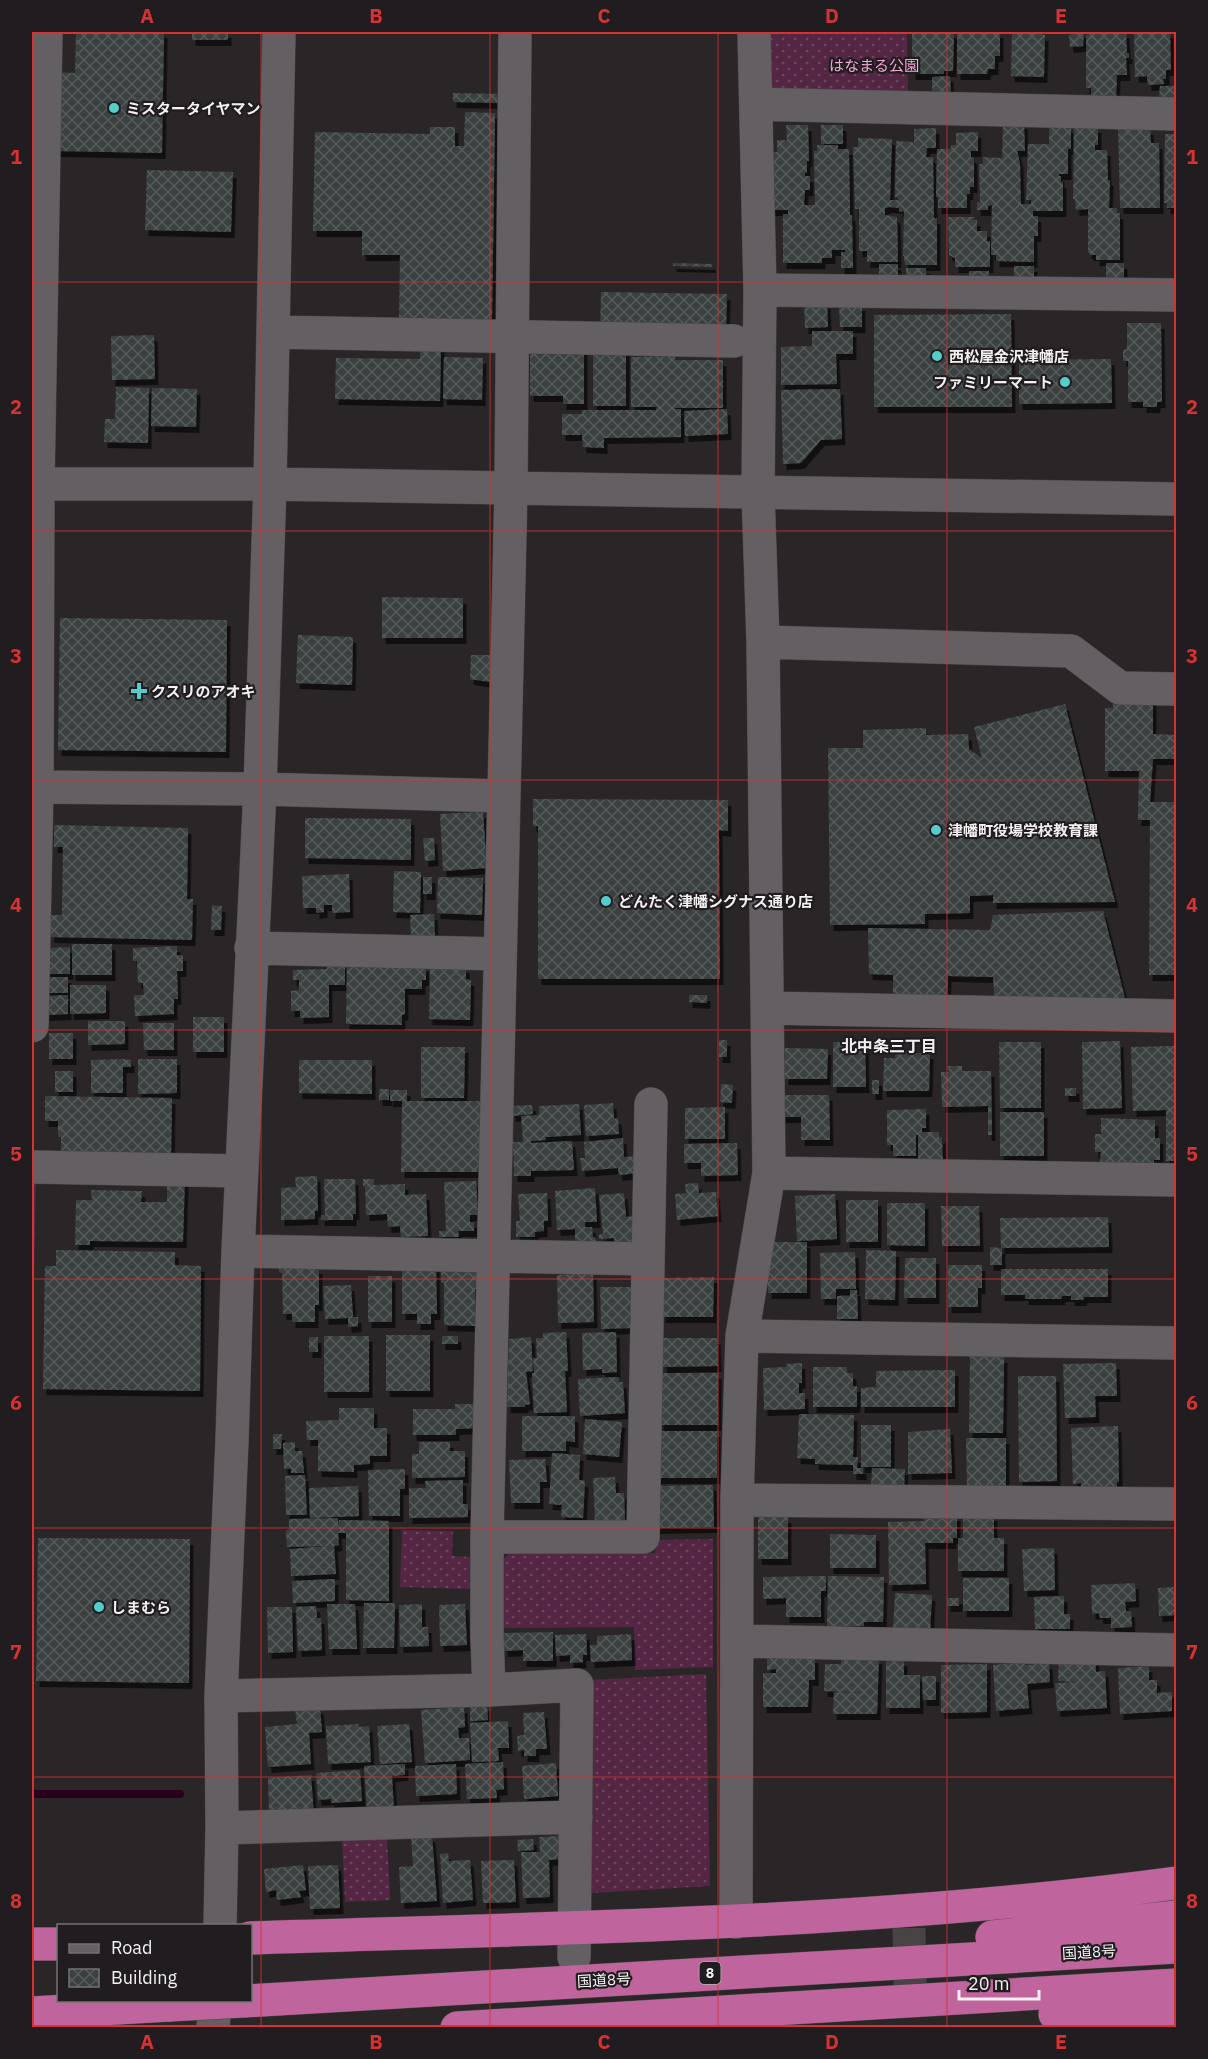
<svg xmlns="http://www.w3.org/2000/svg" width="1208" height="2059" viewBox="0 0 1208 2059" font-family="'IBM Plex Sans','Noto Sans JP',sans-serif">
  <style>
    .grass { fill: url(#grass-dots) }
    .lines { fill: none; stroke-linecap: round; stroke-linejoin: round }
    .stream { stroke: #29001c; stroke-width: 8 }
    .building { fill: url(#building-cross-hatch); filter: url(#shadow) }
    .minor-tunnel { stroke: #484446; stroke-width: 33; stroke-dasharray: 33 16; stroke-linecap: butt }
    .minor-casing { stroke: #494547; stroke-width: 34 }
    .highway-casing { stroke: #494547; stroke-width: 34 }
    .minor { stroke: #645f62; stroke-width: 33 }
    .highway { stroke: #bf649c; stroke-width: 33 }
    .highway-bridge-casing { stroke: #494547; stroke-width: 34; stroke-linecap: butt }
    .highway-bridge { stroke: #bf649c; stroke-width: 33 }
    .grid { fill: none; stroke: #d73232; stroke-width: 1.5; stroke-opacity: 0.55 }
    .poi-dot { fill: #53cdca; stroke: #201c1f; stroke-width: 2 }
    .labels { text-anchor: middle; dominant-baseline: central; stroke-width: 4.5; stroke-linejoin: round; paint-order: stroke }
    .shield { fill: #201c1f; stroke: #b4b0b2; stroke-width: 1.5 }
    .shield-label { font-size: 14px; font-weight: bold; fill: #f3f0f1 }
    .park-label { font-size: 15px; fill: #f6a7d6; stroke: #201c1f }
    .poi-label { font-size: 15px; font-weight: bold; fill: #f3f0f1; stroke: #201c1f; text-anchor: start }
    .street-label { font-size: 15px; fill: #f3f0f1; stroke: #201c1f }
    .neighbourhood-label { font-size: 16px; font-weight: bold; fill: #f3f0f1; stroke: #201c1f }
    .neatline { fill: none; stroke: #d73232; stroke-width: 2 }
    .grid-label { font-size: 20px; text-anchor: middle; font-weight: bold; fill: #d73232 }
  </style>
  <defs>
    <pattern id="grass-dots" width="8" height="8" patternUnits="userSpaceOnUse" patternTransform="scale(1.5)"><rect width="8" height="8" fill="#542643"/><path d="M2 2h.1M6 6h.1" fill="none" stroke="#6d465f" stroke-width="1.8" stroke-linecap="round"/></pattern>
    <pattern id="building-cross-hatch" width="8" height="8" patternUnits="userSpaceOnUse" patternTransform="scale(1.5)"><rect width="8" height="8" fill="#3a4040"/><path d="M0 0l8 8M0 8l8-8" fill="none" stroke="#575c5c"/></pattern>
    <filter id="shadow"><feDropShadow dx="3.5" dy="6" stdDeviation="0" flood-color="#0009"/></filter>
  </defs>
  <rect width="100%" height="100%" fill="#2a2628"/>
  <path class="grass" d="M769,32h138l1,67 -132,-5 -6,-7z
    M32,1177h4l-4,214z
    M402,1530l51,1 -1,25 20,1 -1,32 -71,-2z
    M713,1539v128l-78,3 -1,-43 -137,1 1,-64 13,-12 144,1 1,-13z
    M706,1674l4,212 -118,7 -3,-213z
    M387,1837l3,63 -45,2 -3,-63z"/>
  <g class="lines">
    <path class="stream" d="M32,1794h148"/>
  </g>
  <path class="building" d="M76,32h88l-2,121 -106,-2 1,-79 18,1z
    M192,32h36v8h-36z
    M933,32h21l-1,39h-9v3h-32v-40l21,-1z
    M957,32h43v24h-5v13h-7l-1,5h-30z
    M1012,32h30v3h3l-1,42 -33,-1z
    M1071,32h13l-1,14 -13,1 -1,-12h2z
    M1091,32h35l1,21h2v5h-3l1,17h-10l-1,24h-25v-11h-5v-53l5,-1z
    M1134,32h36l1,38h-5v9h-3l1,5 -16,1 -1,-9 -12,1z
    M950,76l1,20h-19v-19z
    M1160,86h16v14l-17,-1z
    M453,93l46,1 -1,9 -45,-1z
    M465,112l30,1 -3,207 -93,-1 1,-64h-38v-24h-49l2,-99 115,2v-7h25v19h9z
    M1003,123h21l1,28h-8l3,12 1,41h10v-4h-5l2,-56h21v-17h22v22h-3v25h-9v2h2v6h2v29h-30v5h5v20h-4v26l-38,-1v-6h-5l1,-50 -4,1v4h-11v-8h3l-1,-38h4v-7l19,1z
    M1074,124l24,3v18h-3v5h12l1,30h2l-1,28h8v5h3v47h-24v-5h-6v-2h-2v-44l-12,1 -1,-11h-2z
    M786,125h22l1,36h-2v12h-2v3h5v14h-5l-1,15h11l-1,-54h3v-6h21v4h11l1,66h2l1,53h-12v-16h4v-2h-13v8h-10v5h-39v-49h5v-4h-17l-6,-58h12v-12h10z
    M821,125h22v19h-22z
    M1118,125l32,4 1,14h8l1,65h-40z
    M936,128v20h-9l-1,9h7l1,61h3v47h-32l-1,-9h-1l1,-45 -5,1v-4l-9,-1 -5,1v7l12,2 1,45h-31v-11h-8v-42h-4l-2,-62h5v-9l34,1 -2,61h8v-3h-3l1,-56 17,1 1,4v-17z
    M978,132v19h-7v6l3,1v29h-4v7h-3v14h-29v-11h-2l1,-48h14v-4h5v-12z
    M1165,134h11v74h-9v-5h-3z
    M147,170l86,2 -2,60 -86,-2z
    M948,217h26l-1,3h4v11h10v10h3v26h-35v-9l-6,-3z
    M673,263l39,1v3l-39,-1z
    M1106,263h18v18h-18z
    M879,264h19v14h-19z
    M1014,266h20v16h-20z
    M906,268h20v12h-20z
    M969,271h20v11h-20z
    M601,292l126,2 -1,38 -126,-3z
    M827,303l1,24 -23,1 -1,-24z
    M839,305h23v22h-22z
    M1011,314l1,93h-138v-92z
    M1127,323h34l1,79h-5v5h-14v-5h-15v-41h-5v-11l4,-1z
    M812,331h41v23h-17l1,30 -56,1v-38l31,-1z
    M154,335l1,44 -43,1 -1,-44z
    M420,342l21,1 -1,58 -105,-2 1,-41 84,1z
    M530,349h54v55h-21v-8h-33z
    M593,349h33v57h-33z
    M675,356v4h48v48h-48v1h6v28l-77,1v10l-21,-1 -1,-12h-20v-21h20v-4h74l1,-3h-26v-50z
    M444,357l39,1 -1,42 -39,-1z
    M1111,359l1,44 -93,1v-44z
    M116,387l33,1 -1,55 -44,-1 1,-23h10z
    M152,388l45,1 -1,38 -45,-1z
    M840,389l2,50 -21,1 -20,23 -18,1 -2,-74z
    M727,409l1,25 -43,2 -1,-25z
    M382,597l81,1v40h-81z
    M60,618l167,2 -1,132 -168,-2z
    M298,635l55,2 -1,48 -56,-2z
    M471,655h19v27l-20,-3z
    M1113,691l40,1v42l23,1v24h-23l-3,43h26v173h-27l1,-155h-12l1,-49h-34v-63h8z
    M1065,704l50,198 -122,1v-8l-23,1v17l-45,1v10l-95,1 -2,-177h35v-18l63,-2v7l42,-1 1,15 13,9 -8,-31z
    M533,799l195,1v31l-9,-1 1,149h-182v-153h-5z
    M483,812l4,56 -44,3 -3,-57z
    M305,818l106,1v41l-106,-2z
    M54,825l134,3 -1,71h6l-1,41 -141,-3v-22h11l1,-68h-9z
    M423,838h11l1,22 -10,1z
    M394,871l27,1 -1,41 -27,-1z
    M349,874l1,38 -18,1v-8h-8v7l-8,1v-5h-13l-1,-32z
    M423,877h9v17h-9z
    M438,877l45,1 -1,37 -45,-2z
    M212,905l10,1 -1,24h-10z
    M1103,911l24,95 -132,1 -2,-30 -45,-1 -1,21 -54,-1v-21l-24,-1 -1,-46 122,2 3,-15z
    M434,914l1,23h-24l-1,-22z
    M72,944h40v31h-40z
    M177,946v9h6v16h-6l1,28h-4v15l-39,2 -1,-21h10l-1,-12h-5l-1,-22h-4v-13z
    M70,947v27h-25v-26z
    M327,962l18,1v22h-16v32l-29,1v-7h-9v-20l8,-1v-10h-6v-10l34,-1z
    M347,962l79,4v14h-4v9h-17v25l-3,1v10l-56,-1z
    M430,966l36,1v12l5,1 -1,40 -41,-1z
    M44,977h24v16h-24z
    M70,985h36v28l-36,1z
    M68,995v19l-22,1v-19z
    M689,995h18v8l-18,-1z
    M193,1017h31v35h-31z
    M88,1021h37v23l-37,1z
    M143,1023h31v27h-30z
    M49,1033h24v26h-24z
    M719,1040h8v17h-8z
    M1120,1041l2,67 -39,1 -1,-67z
    M833,1042h32l1,45h-33z
    M999,1042h42v66h-41z
    M1174,1046l2,115h-10v-51l-33,1 -2,-64z
    M421,1047h44l-1,51h-43z
    M785,1048l43,1 -1,30h-42z
    M895,1053h35l-1,38h-46l1,-33h11z
    M123,1059l8,1v7h-8v26h-32v-33z
    M138,1059h39v34l-39,1z
    M299,1060h73v34l-73,-1z
    M948,1066h14v5h29l1,64h-4v-29l-46,1 -1,-35h8z
    M55,1071h18v21h-18z
    M872,1080h7v14h-7z
    M721,1084l12,1 -1,18 -12,-1z
    M1065,1088h11v8h-11z
    M379,1089h10v11h-10z
    M390,1090h17v11h77v71h-83l1,-71h-12z
    M781,1095h48l1,45h-29v-23h-19z
    M45,1096l127,2 -1,63 -110,-1v-23h-3v-16h-13z
    M613,1103l1,16 4,-1 1,16 -33,2 -2,-31z
    M579,1104l2,31 -35,2v3l-15,1v2l41,-2 2,29 -43,1v5h-17l-1,-33v-1h10l-2,-26 18,-1v-9z
    M532,1105l1,9 -21,2 -1,-10z
    M725,1107v32h-40v-31z
    M926,1109v19h-4v4h17v6l3,-1 1,29 -17,1 -1,-8h-7v-24h-2v21h-23v-11h-6v-35z
    M1000,1112h44v44h-44z
    M1101,1118l54,2v18h5v22h-6v3l-54,-1 1,-10h-6v-18h6z
    M623,1138l1,19 13,-1 2,17 -20,2 -1,-7 -36,3 -2,-13h5l-1,-16z
    M737,1143l1,32 -37,1v-13h-17v-19z
    M167,1175l18,1 -2,66 -93,-1v4h-15l1,-45h16l-1,-10 51,1 -1,11h26z
    M317,1176l1,35h-3v8l-34,1v-32l15,-1 -1,-10z
    M324,1179h31l1,35h-3v6h-32v-5h4z
    M363,1179h11v6l31,-1v11l21,-1 2,42 -27,1 -1,-11 -12,1 -1,-13 -21,1 -1,-29h-2z
    M476,1181l2,34h-8v7h4v9h-16l1,6h-20v-6h7l-2,-49z
    M698,1183l1,10 17,-1 2,24 -41,4 -2,-26 11,-1 -1,-9z
    M595,1188l2,34h-12v5h7l1,10h2l1,4 -21,1v-13l-18,1 -2,-39z
    M547,1193l1,28h-4v10l-9,1v5h-19v-16h4l-2,-27z
    M624,1193l2,24 10,-1 -3,26 -19,2v-6l-15,1v-4l4,-1 -4,-39z
    M835,1194l2,45 -40,2 -2,-45z
    M846,1200h32v42h-32z
    M887,1203h38v43l-38,-1z
    M941,1206h38l1,40h-38z
    M1108,1217l1,30 -107,1v17h-12v-18l11,1 -1,-30z
    M768,1242h39v51h-39z
    M56,1250l119,2v13l26,1 -1,125 -157,-2 2,-123h11z
    M866,1250l30,1 -1,49 -30,-1z
    M855,1252l1,37h-20v10h-15l-1,-46z
    M905,1258h31v40h-32z
    M279,1263h14v6l26,-1v37h-4v17h-23v-8h-9l-1,-41 -3,-1z
    M948,1265h34v23h-4v19h-30z
    M436,1266l1,48h-6v10h-14v-10h-15v-43z
    M441,1268h39v21h-5v37l-31,-1v-42l-3,-1z
    M1001,1269h107v28h-24l-1,3h-12v-4h-9v3h-37v-4h-24z
    M593,1273l1,49 -36,1 -1,-48z
    M368,1276h24v46h-24z
    M714,1277l-1,40h-51v-39z
    M351,1285l2,32h5v9l-10,1v-9l-23,1 -2,-33z
    M600,1287h32l1,41 -32,1z
    M850,1290h7l1,29h-21v-23h13z
    M566,1332l2,39h-3l2,41 -33,1 -2,-40h2l-1,-15h4l-1,-20h7v-5z
    M616,1332l1,40 -15,1v-4l-19,1 -1,-37z
    M386,1335h44v56h-44z
    M324,1336h45v56h-45z
    M442,1336h16v8h-16z
    M309,1337h9v15h-9z
    M531,1337l2,34 -7,1 4,32 -5,1v2h-18l2,-68z
    M663,1338h54l1,28 -55,1z
    M970,1356l34,1 -1,76h-34z
    M802,1363v20h-3v10h6v16l-41,1 -1,-42 23,-1v-3z
    M1116,1363l1,33h-22l1,21 -31,1 -2,-54z
    M813,1367h34v6h6v13h4v21h-44z
    M955,1370v37h-94v-19l15,-1v-16z
    M660,1373h58v52h-58z
    M1018,1376h38l1,105 -38,1z
    M619,1377v5h4l2,31 -45,3 -2,-37z
    M455,1404h26l1,24 -26,1v6h-43v-26h42z
    M339,1408h35v20h13v28h-17v8l-16,1v7l-36,-1v-31h-11l-1,-19 33,-1z
    M799,1414l55,1 -1,42h5l-1,11h6v6h-10v-9l-38,-1v-5l-18,-1z
    M522,1416h53v26l-9,-1v10h-44z
    M585,1419l37,3 -3,35 -36,-3z
    M861,1425h30v42h-30z
    M1118,1426l1,56h-2v9h-36v-8l-8,1 -2,-56z
    M950,1429l2,44 -44,1v-42z
    M656,1431h61v47h-60z
    M273,1434h9l-1,15h-8z
    M966,1438h40v50h-39z
    M295,1442v9h7l2,22h-13v-4h-7l-1,-26z
    M419,1442h31v9h15v26l-53,1v-24h7z
    M552,1453l28,2 -1,25 6,1 -2,37 -22,-1 1,-12 -13,-1z
    M545,1459l2,23h-7v21h-29l-2,-43z
    M872,1468l33,1 -1,18h-33z
    M405,1469v20h-5v27h-31l-1,-46z
    M305,1475l2,40h-21l-1,-39z
    M615,1477l1,16h8l1,28 -30,1 -2,-44z
    M463,1480v24h5v13l-59,1v-30h17l-1,-7z
    M713,1485l1,42 -60,1 -1,-42z
    M358,1486l1,30 -49,2 -1,-30z
    M924,1515h33v23h-4v5h-28l1,41 -37,1 -1,-63 36,-1z
    M963,1515h31v23h10v33h-46v-33h5z
    M758,1517h30v42h-30z
    M338,1518v12l1,-10 50,1v80l-43,-1v-67h-8l1,12 -5,1 2,28 -45,2 -1,-27 39,-3 -42,1 -1,-17h3v-11z
    M830,1534l46,1v33h-46z
    M38,1538l152,1 -1,144 -153,-2z
    M1054,1548l1,42 -31,1 -2,-42z
    M826,1576v15h-5v26h-35v-19l-23,1v-22z
    M828,1576l56,1 -1,45h-19v4h-37z
    M963,1578h46v33h-46z
    M335,1579v22l-42,2 -1,-22z
    M1135,1583l1,18 -11,1 1,9h5l1,16 -21,1v-10h-11l-1,-5 -7,1 -1,-29z
    M1176,1587v28l-17,1 -1,-28z
    M895,1593l37,2 -2,38 -37,-3z
    M1064,1596v18h6v15h-35l-1,-32z
    M947,1598h12v8h-12z
    M364,1603h31l-1,45h-31z
    M327,1604h28l2,45h-28z
    M422,1604v23h6l1,19 -29,1 -1,-42z
    M465,1604l2,41 -27,1 -1,-41z
    M316,1606l1,12h4l1,32 -24,1 -2,-44z
    M267,1607h25l1,45 -25,1z
    M553,1632v29h-30v-11l-19,1 -1,-18z
    M586,1634l1,21h-4v7l-13,1v-8l-14,1 -1,-21z
    M631,1634l1,26 -41,2 -1,-17h7v-9z
    M767,1654l48,3v23h-6l-1,27h-45v-34h13v-4l-9,1z
    M841,1657l38,1 -2,56h-44l1,-22 37,1 -47,-2 1,-27h16z
    M1059,1659l37,1v12l9,-1 2,37 -50,3 -2,-28 21,-1 -18,-1z
    M886,1660h18v15h16v33h-34z
    M1025,1662v3l24,-2 1,19 -23,2 2,24 -33,3 -3,-46z
    M987,1664v48l-46,1v-48z
    M1149,1666v14h8v13l15,-1v19l-52,3 -2,-46z
    M922,1676h14v24h-13z
    M487,1705l1,15 -18,1v-15z
    M464,1707l1,20 -7,1 1,10h10l1,22 -45,3 -4,-53z
    M320,1708l2,24 -13,1 2,31 -43,3 -3,-40 32,-3 -2,-14z
    M544,1712l3,37h-11v7h-12v-6l-6,1 -1,-15 7,-1 -1,-22z
    M508,1721l1,27h-11l1,13 -27,1 -2,-39z
    M359,1724l-1,3 11,-1 2,36 -43,2 -2,-38z
    M409,1724l3,38 -32,2 -3,-38z
    M503,1762l1,27 -8,1 1,8 -30,1 -2,-35z
    M556,1763l2,33 -34,3 -2,-33z
    M405,1764v11l-13,1 2,34 -27,2 -3,-46z
    M456,1764l1,30 -41,2 -1,-30z
    M360,1770l2,31 -31,2v-4l-13,1 -2,-27z
    M311,1775l3,41 -45,-5 -1,-33z
    M432,1836l5,65 -36,2 -2,-36 14,-1 -2,-29z
    M559,1836l1,23 -11,1 1,37 -27,1 -2,-46h19l-1,-15z
    M533,1839l1,11 -16,1 -1,-11z
    M448,1853l1,8 21,-1 3,40 -30,3 -3,-49z
    M514,1860l2,42 -33,1 -2,-42z
    M303,1865l3,25 -7,1 2,6 -24,3 -1,-10 -10,2 -2,-23z
    M338,1865l2,43 -30,1 -2,-43z"/>
  <g class="lines">
    <path class="minor-tunnel" d="M909,1928l2,100"/>
    <g class="minor-casing">
      <path id="minor" d="M515,32l-4,456 -24,1049h156l8,-433
        M756,104l420,10
        M760,290l416,5
        M274,332l460,9
        M32,484h238l906,15
        M763,642l308,9 49,37 56,1
        M32,787l228,2 243,7
        M251,948l249,6
        M767,1008l409,8
        M32,1026l5,-239 1,-302 8,-453
        M32,1167l210,4
        M769,1173l407,7
        M238,1251l409,8
        M742,1336l434,7
        M737,1500l439,4
        M487,1537v100l2,53
        M737,1641l439,9
        M221,1696l268,-6 88,-5 -3,272
        M222,1828l354,-11
        M736,1922l1,-422 5,-164 27,-163 -6,-531 -5,-150 2,-202 -6,-258
        M220,1926l2,-98 -1,-132 11,-256 6,-189 22,-462 10,-305 9,-452
        M213,2028l2,-28"/>
    </g>
    <g class="highway-casing">
      <path id="highway" d="M992,1937l184,-20
        M250,1938c310,-10 620,-14 926,-55
        M32,1944h26
        M244,2001l932,-54
        M32,2013l138,-8
        M1055,2014l121,-1
        M457,2028l719,-43"/>
    </g>
    <use href="#minor" class="minor"/>
    <use href="#highway" class="highway"/>
    <g class="highway-bridge-casing">
      <path id="highway-bridge" d="M170,2005l74,-4"/>
    </g>
    <use href="#highway-bridge" class="highway-bridge"/>
  </g>
  <path class="grid" d="M261,32v1996M490,32v1996M718,32v1996M947,32v1996M32,282h1144M32,531h1144M32,780h1144M32,1030h1144M32,1279h1144M32,1528h1144M32,1777h1144"/>
  <g class="poi-dot">
    <circle cx="114" cy="108" r="6"/>
    <circle cx="937" cy="356" r="6"/>
    <circle cx="1065" cy="382" r="6"/>
    <path d="M136 682h6v6h6v6h-6v6h-6v-6h-6v-6h6z"/>
    <circle cx="936" cy="830" r="6"/>
    <circle cx="606" cy="901" r="6"/>
    <circle cx="99" cy="1607" r="6"/>
  </g>
  <g class="labels">
    <rect class="shield" x="699.5" y="1962" width="21" height="22" rx="4.5"/>
    <g class="shield-label">
      <text x="710" y="1973">8</text>
    </g>
    <g class="park-label">
      <text x="874" y="65">はなまる公園</text>
    </g>
    <g class="poi-label">
      <text x="126" y="108">ミスタータイヤマン</text>
      <text x="949" y="356">西松屋金沢津幡店</text>
      <text x="1053" y="382" text-anchor="end">ファミリーマート</text>
      <text x="151" y="691">クスリのアオキ</text>
      <text x="948" y="830">津幡町役場学校教育課</text>
      <text x="618" y="901">どんたく津幡シグナス通り店</text>
      <text x="111" y="1607">しまむら</text>
    </g>
    <g class="street-label">
      <text transform="translate(1089 1952) rotate(-3)">国道8号</text>
      <text transform="translate(604 1980) rotate(-3)">国道8号</text>
    </g>
    <g class="neighbourhood-label">
      <text x="889" y="1046">北中条三丁目</text>
    </g>
  </g>
  <rect width="1208" height="2059" fill="none" stroke="#201c1f" stroke-width="66"/>
  <rect x="57" y="1924" width="195" height="78" fill="#201c1f" stroke="#747173" stroke-width="1.5"/>
  <rect x="69" y="1944" width="30" height="9" fill="#645f62" stroke="#747173" stroke-width="1.5"/>
  <text x="111" y="1954" font-size="18" fill="#f3f0f1">Road</text>
  <rect x="69" y="1969" width="30" height="18" fill="url(#building-cross-hatch)" stroke="#747173" stroke-width="1.5"/>
  <text x="111" y="1984" font-size="18" fill="#f3f0f1">Building</text>
  <path d="M959 1990v9h80v-9" fill="none" stroke="#f3f0f1" stroke-width="3"/>
  <text x="968" y="1990" font-size="18" fill="#f3f0f1" stroke="#201c1f" stroke-width="4.5" paint-order="stroke">20 m</text>
  <rect x="33" y="33" width="1142" height="1993" class="neatline"/>
  <g class="grid-label">
    <text x="147" y="23">A</text>
    <text x="376" y="23">B</text>
    <text x="604" y="23">C</text>
    <text x="832" y="23">D</text>
    <text x="1061" y="23">E</text>
    <text x="16" y="164">1</text>
    <text x="1192" y="164">1</text>
    <text x="16" y="414">2</text>
    <text x="1192" y="414">2</text>
    <text x="16" y="663">3</text>
    <text x="1192" y="663">3</text>
    <text x="16" y="912">4</text>
    <text x="1192" y="912">4</text>
    <text x="16" y="1161">5</text>
    <text x="1192" y="1161">5</text>
    <text x="16" y="1410">6</text>
    <text x="1192" y="1410">6</text>
    <text x="16" y="1659">7</text>
    <text x="1192" y="1659">7</text>
    <text x="16" y="1908">8</text>
    <text x="1192" y="1908">8</text>
    <text x="147" y="2049">A</text>
    <text x="376" y="2049">B</text>
    <text x="604" y="2049">C</text>
    <text x="832" y="2049">D</text>
    <text x="1061" y="2049">E</text>
  </g>
</svg>
